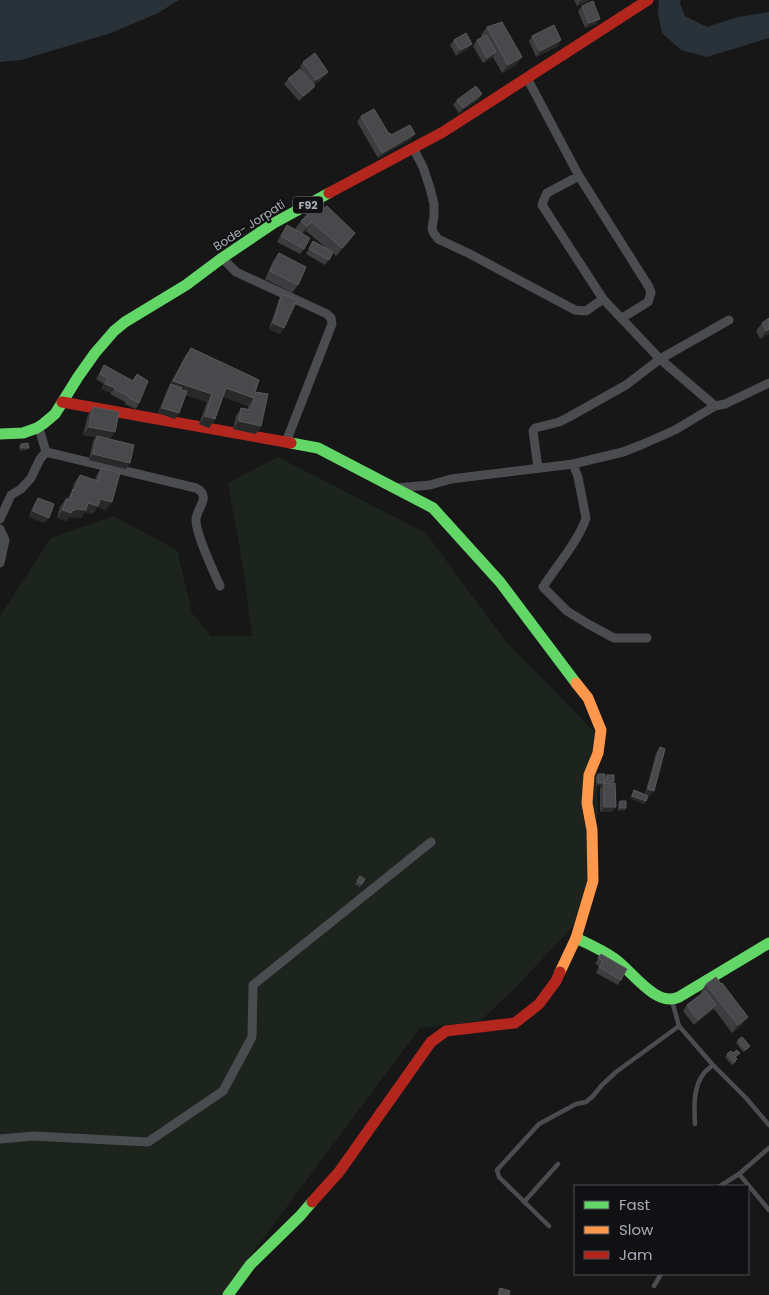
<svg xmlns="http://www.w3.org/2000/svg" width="769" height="1295" viewBox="0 0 769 1295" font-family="Poppins,sans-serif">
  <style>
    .green { fill: #1d241e }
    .water { fill: #2a3239 }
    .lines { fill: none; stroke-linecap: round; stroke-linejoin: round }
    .lane { stroke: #4b4c50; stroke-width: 4.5 }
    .street { stroke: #4b4c50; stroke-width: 9 }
    .fast { stroke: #63d668; stroke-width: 11 }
    .slow { stroke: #ff974d; stroke-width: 11 }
    .jam { stroke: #b3261e; stroke-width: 11 }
    .wall { fill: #3d3d3f }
    .shaded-wall { fill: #29292a }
    .building { fill: #49494c; stroke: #58595d }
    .labels { text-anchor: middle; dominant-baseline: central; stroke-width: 4; stroke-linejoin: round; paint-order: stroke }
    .shield { fill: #111113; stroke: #7b7e86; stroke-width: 1 }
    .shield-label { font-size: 11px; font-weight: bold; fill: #a8adb8 }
    .street-label { font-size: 12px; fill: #a8adb8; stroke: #111113 }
  </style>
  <rect width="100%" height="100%" fill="#171717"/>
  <path class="green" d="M278,457l148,76 81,110 88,89 3,80 -15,104 -67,71 -36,34 -60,7 -199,267h-221v-679l51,-78 62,-22 64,34 15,63 19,23h41l-9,-69 -15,-84z"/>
  <path class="water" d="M0,0h179l-21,13 -47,20 -90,27 -21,2z
    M659,0h22l-1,3 5,13 22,11 31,-10 31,-5v26l-62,19 -26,-7 -19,-17 -4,-19z"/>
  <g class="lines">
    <path class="lane" d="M672,1001l7,25 34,39 33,33 23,27
      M695,1124c-1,-17 -2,-37 9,-51 2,-3 6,-5 9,-8
      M739,1174l30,36
      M720,1186l19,-12 30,-26
      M524,1202l34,-38
      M549,1226l-50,-49 -2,-7 42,-46 37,-20 10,-2 7,-6 9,-11 14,-13 63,-46
      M654,1286l7,-12"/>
    <path class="street" d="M527,78l52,98 70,111 2,6 -3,9 -26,16
      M413,148l10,19 7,21 4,16v12l-2,12 1,4 5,7 30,14 107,57 11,1 17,-12 57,60 55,47
      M579,176l-32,17 -2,4 -3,8 61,94
      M222,258l14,14 91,42 4,4 1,6 -46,118
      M46,452l150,36c16,8 1,20 0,31 -1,14 18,53 24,67
      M573,464l5,13 8,41c-7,22 -30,49 -43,69l24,24 21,13 26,14h33
      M538,468l-5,-37 2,-3 24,-6 10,-5 57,-32 34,-26 69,-39
      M396,488l34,-3 21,-6 122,-15 50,-12 18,-7 34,-15 40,-24 10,-2 44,-21
      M0,519l11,-24 10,-6 10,-11 9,-19 6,-7 -7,-24
      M0,529l5,11 -5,23
      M0,1139l33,-3 115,6 75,-51 29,-54 1,-52 178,-143"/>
    <path class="fast" d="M0,434l23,-1 14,-5 6,-4 12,-10 23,-37 17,-24 19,-22 11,-9 61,-37 36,-27 52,-35 55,-30
      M291,443l27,5 115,60 67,74 76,101
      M576,938c13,6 27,12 39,21 17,12 41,49 64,38l90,-54
      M228,1295l22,-30 50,-49 12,-14"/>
    <path class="slow" d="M560,972l16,-34 17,-57 -1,-51 -5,-27 2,-28 9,-22 3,-23 -13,-32 -12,-15"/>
    <path class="jam" d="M329,193l114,-61 205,-132
      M62,402l229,41
      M312,1202l27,-30 92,-130 15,-11 69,-8 24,-19 17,-23 4,-9"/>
  </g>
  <path class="wall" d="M574,0h15l-2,2 -10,4z
    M582,6l14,18 -11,4 -7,-17z
    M487,27l35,30 -6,8 -14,8 -9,-16 -10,6 -10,-17 4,-6 5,-3 -1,-2z
    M532,36l26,10 -22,11 -7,-16z
    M454,40l14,9 -12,7 -6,-11z
    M303,62l25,10 -4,5 -10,8 1,1 -4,5 -12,10 -15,-17 4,-5 17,-4 -5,-8z
    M482,94l-4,6 -19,13 -6,-8 4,-5z
    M361,116l30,19 24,-1 -4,5 -33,19 -21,-36z
    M318,204l32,37 -14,15 -3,-3 -8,12 -19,-11 7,-13 17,10 -24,-20 -4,3 2,15 -4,5 -23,-12 10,-17 9,5 -1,-1 6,-8z
    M279,253l19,32 -6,8 -27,-14 8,-18z
    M282,294l-2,40 -11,-5 10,-30z
    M769,318v16l-9,5 -4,-8 6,-8z
    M191,348l64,44 6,34 -5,8 -23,-5 3,-13 5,-8 7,1v-3l-25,-10 -8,23 -6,9 -10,-4 8,-22 -21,-7 -7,18 -4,6 -17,-6 9,-23 18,-34z
    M104,365l28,16 5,-7 2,29 -3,6 -11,-5v-2l-15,-8 1,-1 -10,-4 3,-5 -8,-5z
    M93,407l17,32 16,30 -37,-9 4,-19 3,-4 -13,-2 5,-20z
    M21,444l6,6 -7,1 -1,-5z
    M101,468l5,42 -9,-3 -4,7 -8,-2 -4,6 -10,-1 -4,2 -1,2 -9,-3 3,-11 6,-8h1l5,-8 2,-8 6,-8 15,5 1,-4z
    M38,498l7,25 -16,-6 5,-13z
    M660,747l-10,49 -4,-1v6l-2,3 -14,-6 4,-8 11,4 11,-41z
    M598,774l7,4 2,-3 7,6 -1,2 3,24 -4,5h-12v-24l2,-2h-6v-9z
    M620,801l6,7 -2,3h-6v-7z
    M360,876l5,3 -5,8 -5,-3z
    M601,954l20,26 -3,5 -22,-12 3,-7 -4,-2z
    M706,984l36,41 -10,8 -18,-24 -20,16 -11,-14 4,-6 15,-11 -1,-2z
    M738,1040l12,6 -2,3 -5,3 -7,-9z
    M733,1053l5,3 -2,1v5l-4,3 -7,-8 2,-3z"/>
  <path class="shaded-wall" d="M583,0h6l-2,2 -10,4 3,-5z
    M600,19l-4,5 -11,4 4,-5z
    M561,40l-3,6 -22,11 4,-6z
    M472,44l-4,5 -12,7 4,-6z
    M496,52l-4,6 -9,5 4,-5z
    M522,57l-6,8 -14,8 6,-8z
    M328,72l-4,5 -12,9 4,-6z
    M315,86l-4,5 -12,10 4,-5z
    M482,94l-4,6 -19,13 4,-5z
    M415,134l-4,5 -33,19 4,-5z
    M312,222l-6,9 -5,4 6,-8z
    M355,233l-5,8 -14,15 6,-8z
    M273,323l11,5 -4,6 -11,-5z
    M769,329v5l-9,5 6,-8z
    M173,381l39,13 -5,8 -39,-12z
    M105,384l10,4 -4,5 -10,-4z
    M226,388l28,10 -6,8 -28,-10z
    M162,408l17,5 -4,6 -17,-6z
    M205,416l10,3 -6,9 -10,-4z
    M239,421l22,5 -5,8 -23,-5z
    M89,427l26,5 -5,8 -13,-4 -1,1 -13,-2z
    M22,448h7l-2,2 -7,1z
    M93,454l37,9 -4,6 -37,-9z
    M100,499l12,3 -6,8 -9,-3 -4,7 -8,-2 -4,6 -10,-1 -4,2 -1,2 -9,-3 6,-8 9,1z
    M33,511l16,7 -4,5 -16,-6z
    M598,783h5l-1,3h-6z
    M648,789l6,2 -4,5 -5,-1z
    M632,796l14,5 -2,3 -14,-6z
    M604,807h12l-4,5h-12z
    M620,808h6l-2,3h-6z
    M716,1005l-4,6 -18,14 4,-5z
    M748,1017l-6,8 -10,8 6,-8z"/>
  <path class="building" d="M593,1l7,18 -11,4 -7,-17z
    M502,22l20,35 -14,8 -21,-38z
    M554,25l7,15 -21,11 -8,-15z
    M466,33l6,11 -12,6 -6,-10z
    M486,35l10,17 -9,6 -10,-18z
    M315,53l13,19 -12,8 -13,-18z
    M300,69l15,17 -12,10 -15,-17z
    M476,86l6,8 -19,14 -6,-8z
    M374,109l15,25 1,-1 1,2 19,-10 5,9 -33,19 -21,-37z
    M318,204l5,5 4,-3 28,27 -13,15 -30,-26 -5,5 -6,-6z
    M287,225l23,13 -6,11 -23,-13z
    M313,241l20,11 -4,8 -20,-11z
    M279,253l27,14 -8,18 -28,-14z
    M282,294l15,6 -13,28 -11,-5z
    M769,318v11l-3,2 -4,-8z
    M191,348l68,32 -4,12 13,2 -7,32 -22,-5 2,-13 10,2 3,-12 -28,-10 -11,31 -10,-3 7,-22 -39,-13z
    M104,365l29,16 4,-7 11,7 -9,22 -10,-5v-2l-15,-7 1,-1 -10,-4 3,-6 -8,-4z
    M171,384l11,4 -1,2 6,1 -8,22 -17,-5z
    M93,407l26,5 -4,20 -26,-5z
    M97,436l37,9 -4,18 -37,-9z
    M28,443l1,5h-7l-1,-4z
    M101,468l19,5 -8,29 -12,-3 -2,7 -10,-3 -2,7 -9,-1 -5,2 -1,2 -8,-3 3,-11 4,1 3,-11 2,1 5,-15 18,6z
    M38,498l16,6 -5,14 -16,-7z
    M660,747l5,2 -11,42 -6,-2z
    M598,774h7v9h-7z
    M607,775h7v6h-7z
    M604,783h11l1,24h-12z
    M634,790l14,6 -2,5 -14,-5z
    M620,801h6v7h-6z
    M360,876l5,3 -3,5 -5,-3z
    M601,954l26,15 -6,11 -22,-13 4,-6 -5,-3z
    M716,977l5,7 1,-1 26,34 -10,8 -32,-41z
    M705,991l11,14 -18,15 -11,-15z
    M742,1037l8,9 -5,4 -7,-10z
    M737,1050l3,3 -5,4 2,2 -3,3 -7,-8 4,-3 2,2z
    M500,1288l10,3 -1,4h-7l-4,-1z"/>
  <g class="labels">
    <rect class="shield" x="293" y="196.5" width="30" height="17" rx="4"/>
    <g class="shield-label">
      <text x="308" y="205">F92</text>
    </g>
    <g class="street-label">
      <text transform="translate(249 225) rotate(-33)">Bode- Jorpati</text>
    </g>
  </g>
  <rect x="574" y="1185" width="175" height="90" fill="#111113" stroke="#4d4f55"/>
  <rect x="584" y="1201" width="25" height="8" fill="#63d668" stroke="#4d4f55"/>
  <text x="619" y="1210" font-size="15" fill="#a8adb8">Fast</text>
  <rect x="584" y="1226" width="25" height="8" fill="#ff974d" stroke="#4d4f55"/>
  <text x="619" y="1235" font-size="15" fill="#a8adb8">Slow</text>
  <rect x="584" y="1251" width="25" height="8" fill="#b3261e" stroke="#4d4f55"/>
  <text x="619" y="1260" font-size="15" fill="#a8adb8">Jam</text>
</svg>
